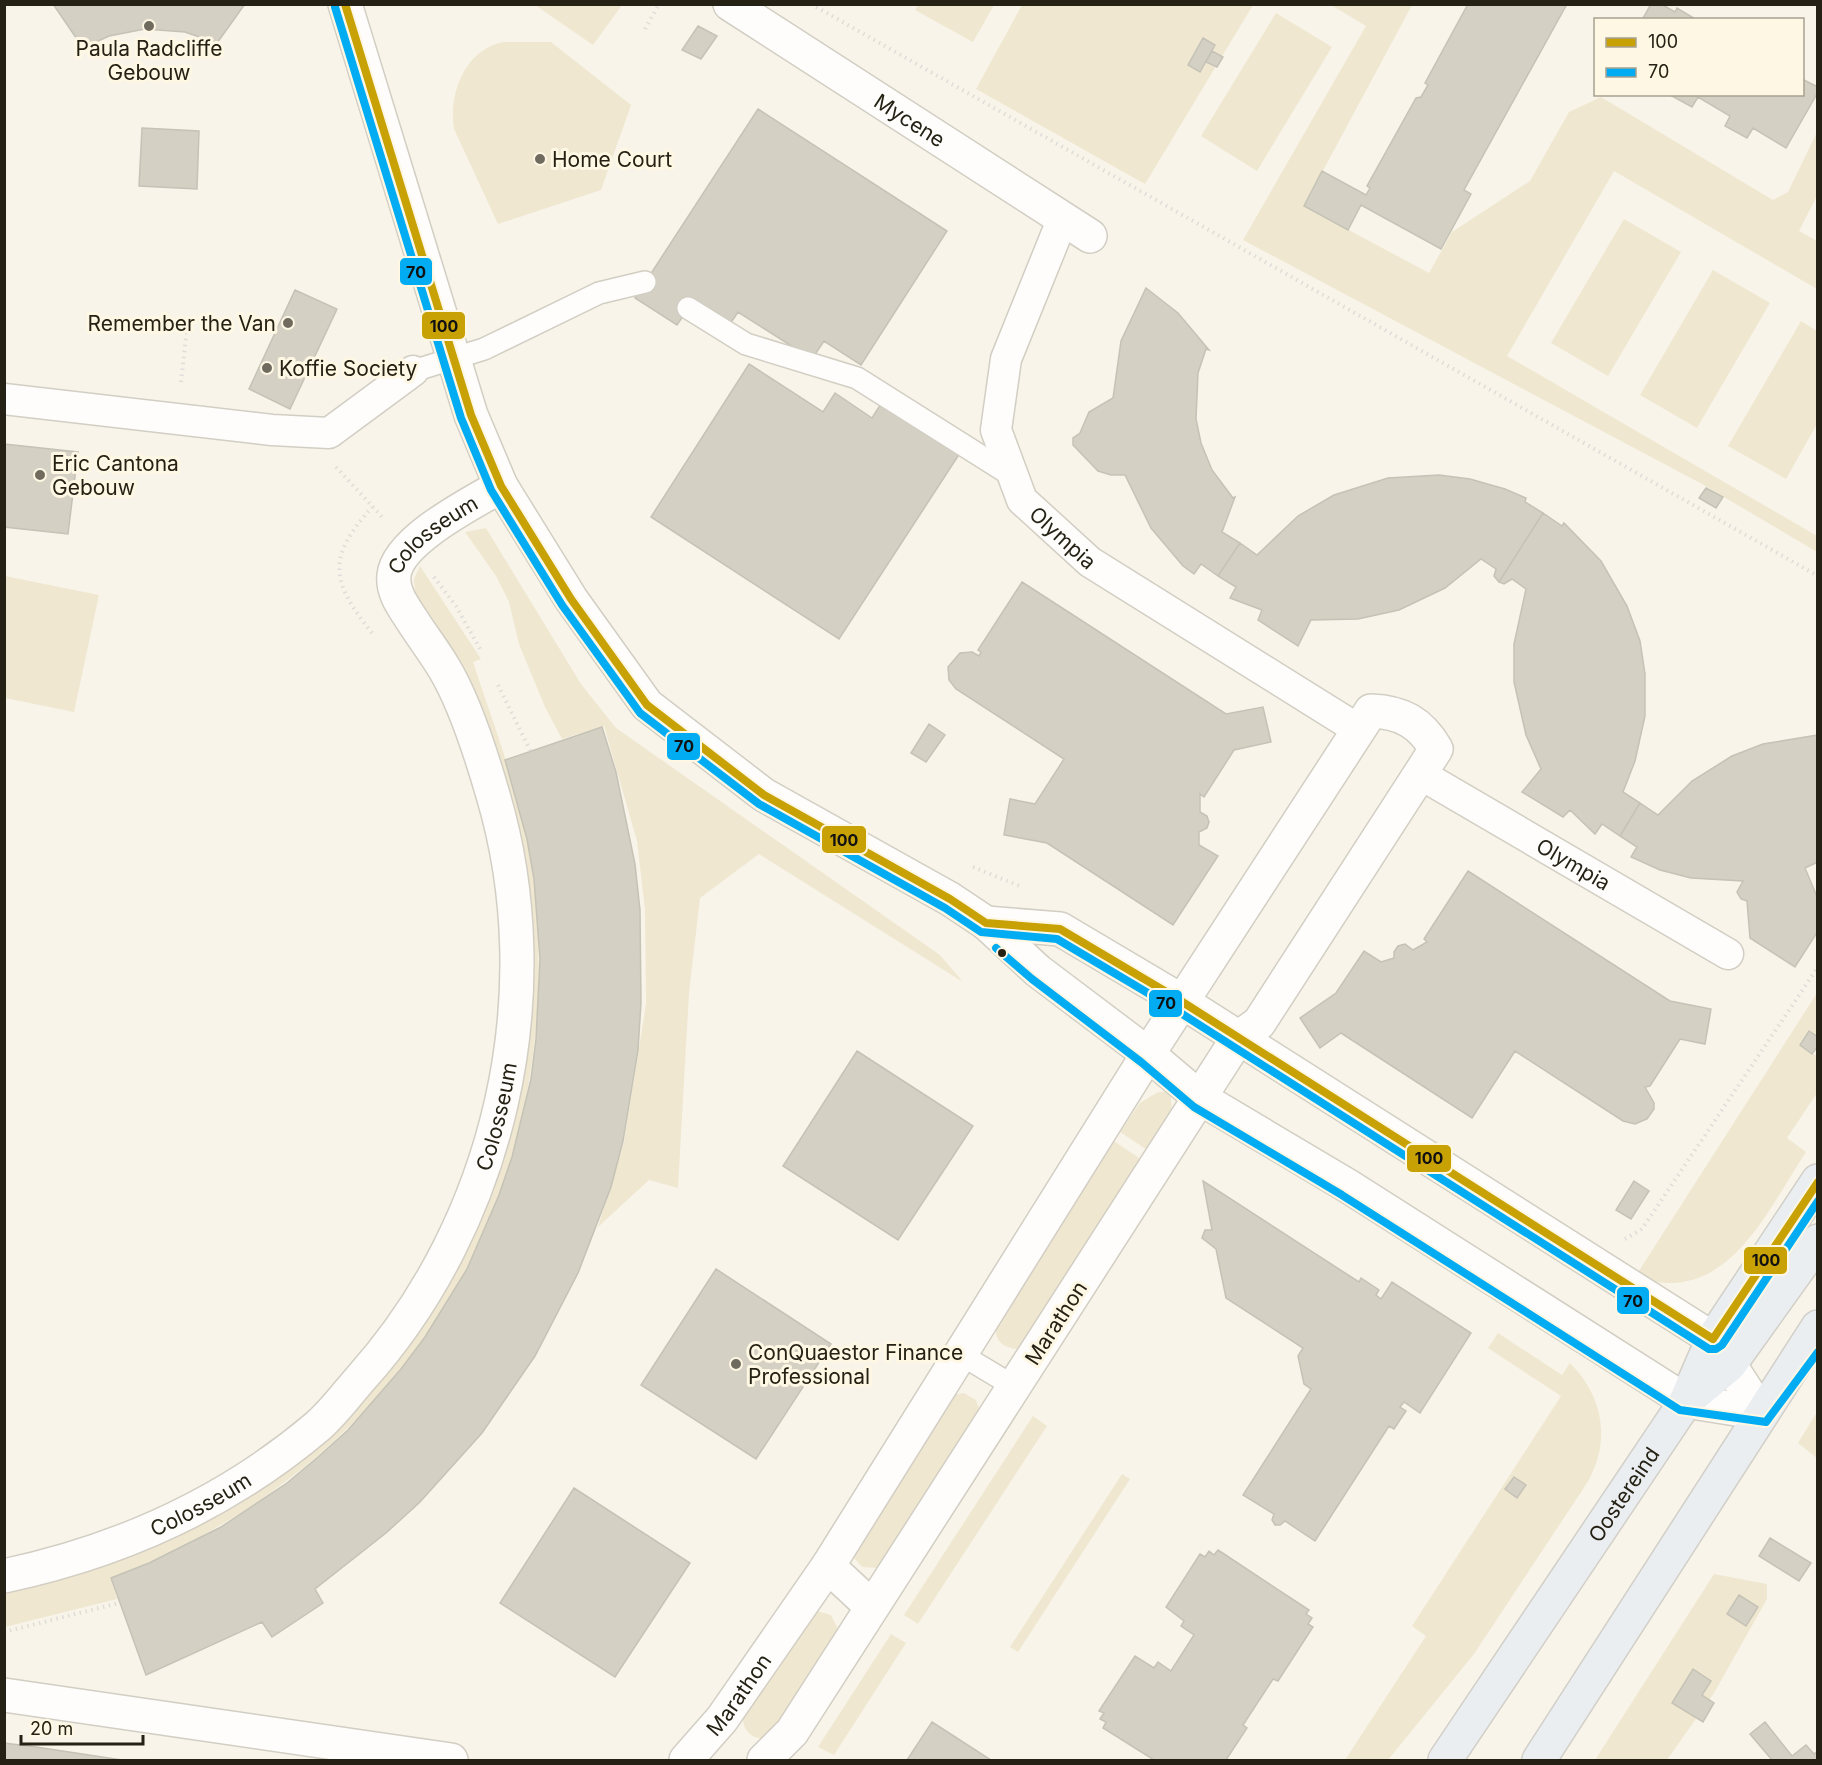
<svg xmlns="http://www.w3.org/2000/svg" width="1822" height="1765" viewBox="0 0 1822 1765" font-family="Inter,sans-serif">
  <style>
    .green { fill: #efe7d0 }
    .building { fill: #d4d0c4; stroke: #c5c2b6; stroke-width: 1.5 }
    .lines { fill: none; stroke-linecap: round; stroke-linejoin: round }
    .service-casing { stroke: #d2cec3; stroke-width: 24 }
    .pedestrian-casing { stroke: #d2cec3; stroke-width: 33 }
    .minor-casing { stroke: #d2cec3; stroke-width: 36 }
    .primary-casing { stroke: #d1cfc8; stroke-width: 36 }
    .path { stroke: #deddda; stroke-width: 4; stroke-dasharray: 1.5 4.5; stroke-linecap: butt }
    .service { stroke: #fefdfc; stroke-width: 21 }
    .pedestrian { stroke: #fefdfc; stroke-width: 30 }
    .minor { stroke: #fefdfc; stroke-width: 33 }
    .primary { stroke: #ebeef1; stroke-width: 33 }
    .bus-1-casing { stroke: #fef7e3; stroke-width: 12 }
    .bus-2-casing { stroke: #fef7e3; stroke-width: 12 }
    .bus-1 { stroke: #c8a105; stroke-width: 8 }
    .bus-2 { stroke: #02acf3; stroke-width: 8 }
    .poi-dot { fill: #6f6b5f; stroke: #fef7e3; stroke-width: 2 }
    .bus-dot { fill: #252114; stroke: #fef7e3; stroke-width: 2 }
    .labels { text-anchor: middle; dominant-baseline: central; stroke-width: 6; stroke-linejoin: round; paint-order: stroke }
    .poi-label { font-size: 21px; fill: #252114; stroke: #fef7e3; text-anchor: start }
    .street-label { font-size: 21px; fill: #252114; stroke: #fef7e3 }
    .line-badge { stroke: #fef7e3; stroke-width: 2 }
    .pale-badge-label { font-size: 16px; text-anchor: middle; font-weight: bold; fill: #111 }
  </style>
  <rect width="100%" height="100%" fill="#f8f4e9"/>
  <path class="green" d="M535,5l87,-1v1l-29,40z
    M918,5v-1l76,1 -21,37 -58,-32z
    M1022,5h231l-108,179 -169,-95z
    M1331,5h81l-108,201 125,67 23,-41 78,-51 39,-69 32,-15 172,103 15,-8 29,-60v64l-18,35 18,10v48l-203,-118 -107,185 310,180v16l-115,-68 -459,-244 123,-214z
    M1276,13l56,34 -75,124 -56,-35z
    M504,42h47l80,63 -30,85 -103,34 -44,-95c-6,-36 12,-81 50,-87z
    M1624,219l57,33 -73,124 -57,-33z
    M1713,270l57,33 -73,125 -57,-33z
    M1801,321l16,10v93l-31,55 -58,-33z
    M486,528l95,156 35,44 324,227 23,27 -204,-128 -59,44 -11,95 -11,195 -29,-8 -51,47 26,-85 22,-138 -1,-94 -8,-69 -33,-115 -42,13 -17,-32 -26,-63 -10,-42 -13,-26 -31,-44z
    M420,566l61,93 -8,3c23,71 53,145 61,220 35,315 -129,582 -423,696l6,21 -112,28v-35l137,-41 283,-234 106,-367 -116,-356 -1,-15z
    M5,576l94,19 -25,117 -69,-14z
    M1817,993v43l-8,-5 -10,14 18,11v37l-30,45 19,14c-41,62 -80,156 -171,125z
    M1158,1092h7l6,5 1,19 -20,37 -32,-21 20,-29z
    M1114,1141l31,21 -125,187c-19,0 -30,-12 -21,-31z
    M1498,1333l64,42 8,-12c34,34 41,79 17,120l-113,171 -86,106h-43l81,-124 -14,-10 149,-230 -73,-48z
    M964,1393l12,7 4,11 -101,157 -17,-1 -8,-9 -1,-6 99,-157z
    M1817,1412v46l-19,-15z
    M1033,1416l14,10 -129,198 -14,-9z
    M1122,1474l8,5 -112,173 -8,-5z
    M1714,1574l53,10v15l-53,94 -47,67h-72z
    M817,1611l14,4 8,16 -62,101 -13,7c-14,-1 -21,-9 -21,-22z
    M891,1634l15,9 -72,112 -16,-8z"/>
  <path class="building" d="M53,4h192l-28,39 -32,-11 -40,-3 -36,7 -26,12z
    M1468,4h99l-103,186 7,4 -30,55 -80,-44 -13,25 -44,-24 18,-35 44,24 4,-7 -3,-2 49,-88 5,-1 7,-12 -3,-2z
    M1651,4h10l14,8 2,-4 20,12h-55z
    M698,26l19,10 -16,23 -19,-9z
    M1203,38l12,7 -15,27 -12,-7z
    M1212,51l11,6 -6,10 -11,-5z
    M1802,79l16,8v5l-32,56 -33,-20 -6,10 -22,-12 5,-10 -32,-19 -6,10 -22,-12 132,-1z
    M758,109l189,122 -86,134 -37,-24 -12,18 -74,-47 -12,18 -36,-24 -13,19 -42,-27z
    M142,128l57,3 -2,58 -58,-3z
    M1146,288l32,25 31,37 -3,-1 -8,24 -2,46 5,24 11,27 21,28 2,-1 -13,35 18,11 -22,33 -17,-12 -7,10 -11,-8 -32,-38 -26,-53h-14l-13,-4 -25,-26v-7l7,-5 9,-21 24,-14 8,-57z
    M295,290l42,19 -47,100 -41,-20z
    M749,364l74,48 12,-19 37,25 12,-19 78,51 -123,189 -188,-122z
    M4,444l74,8 -10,82 -64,-7z
    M1439,475l31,4 35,10 21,9 -1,4 18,11 -44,69 -5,-6 2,-7 -15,-10 -36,29 -46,22 -41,9 -47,1 -13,26 -40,-26 4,-10 -32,-12 6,-11 -18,-11 22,-33 17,12 41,-39 36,-21 54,-17z
    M1706,488l17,9 -7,11 -17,-10z
    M1543,513l19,13 2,-3 37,38 26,45 13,35 5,33v42l-10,45 -12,31 17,11 -20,33 -18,-12 -7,10 -25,-24 -7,7 -41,-25 19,-23 -15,-34 -12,-53v-38l12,-55 -14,-10 -8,5 -5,-2z
    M1022,582l204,132 37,-7 8,35 -37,8 -30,47 -4,-3v18l7,4 2,6 -2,6 -8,4v13l19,11 -45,69 -126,-82 -43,-8 6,-36 25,5 29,-45 -108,-70 -7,-9 -1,-13 12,-14 12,-1 7,4 2,-4 -3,-2z
    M929,724l16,11 -19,27 -15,-9z
    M602,727l14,45 19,92 5,46 1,93 -3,47 -15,91 -12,46 -33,86 -43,83 -53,77 -62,69 -34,31 -71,56 8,14 -51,34 -10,-15 -116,53 -35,-97 38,-15 72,-36 66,-44 31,-26 30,-27 53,-61 24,-32 42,-68 32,-74 13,-38 19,-78 5,-40 4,-80 -6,-80 -7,-40 -22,-79z
    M1818,735v127l-13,6 13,31v32l-23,36 -45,-29 -3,-37 -6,-2 -4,-7 6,-11 -52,-3 -31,-8 -29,-13 6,-10 -17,-11 20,-33 18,12 34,-34 40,-25 31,-12z
    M1468,871l202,130 41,8 -6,35 -25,-5 -30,47 -5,1 9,16v6l-7,10 -12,5 -12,-3 -108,-70 -43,67 -131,-85 -21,15 -20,-30 36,-25 28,-42 17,11 13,-4v-6l4,-6 7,-2 8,6 14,-8 -3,-3z
    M1809,1031l9,6v9l-6,8 -12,-9z
    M857,1051l116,75 -75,114 -115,-74z
    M1203,1181l156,101 2,-4 18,12 -3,5 5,4 11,-17 79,51 -51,80 -16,-11 -4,5 6,4 -12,18 -5,-3 -74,115 -30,-20 -5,4h-5l-3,-5 2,-6 -31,-19 68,-106 -7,-5 -6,-28 5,-8 -77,-50 -10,-49 -14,-11 3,-8h7z
    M1634,1181l15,10 -18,28 -15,-9z
    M716,1269l115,75 -75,115 -115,-74z
    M1514,1477l12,8 -9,13 -12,-9z
    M574,1488l116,75 -75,114 -115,-74z
    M1770,1538l41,25 -12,18 -40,-25z
    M1218,1550l91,60 -3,4 6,4 -4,6 5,3 -35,54 -5,-2 -30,46 4,3 -21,32h-72l-51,-32 3,-6 -6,-3 4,-6 -5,-2 36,-55 19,12 4,-6 13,9 23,-36 -13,-9 3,-5 -18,-14 34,-53 5,3 4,-6 5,4z
    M1739,1595l19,12 -12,19 -19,-12z
    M1693,1669l18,12 -9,14 12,8 -11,19 -31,-19z
    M932,1722l59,38h-84z
    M1765,1722l27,34 14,-11 8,9 4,-3v9h-46l-22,-26z
    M4,1743l32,4 86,13h-118z"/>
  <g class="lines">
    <g class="service-casing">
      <path id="service" d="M688,308l58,36 111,34 157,99
        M413,371l71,-22 115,-56 46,-11
        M960,1354l55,33"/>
    </g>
    <g class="pedestrian-casing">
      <g id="pedestrian">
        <path id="s1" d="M1063,218l-57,141 -10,71 26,70 68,62 269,168"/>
        <path d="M4,399l268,31 57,3 84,-62"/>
        <path id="s2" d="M1420,774l308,180"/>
      </g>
    </g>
    <g class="minor-casing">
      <g id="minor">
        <path d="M345,4l126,411 30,71 70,113 76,106 117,90 186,104 36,24 52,48 110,83 52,44 148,88 338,215 75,12"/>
        <path id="s3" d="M730,4l360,232"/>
        <path d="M986,923l74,6 113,67 540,343 48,74"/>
        <path d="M828,1566l44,41"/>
        <path id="s4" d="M4,1576c118,-25 222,-72 314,-150 16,-14 29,-32 43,-48 139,-155 191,-384 132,-583 -11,-38 -29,-94 -49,-127 -10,-17 -22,-32 -32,-48 -9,-14 -20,-28 -18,-45 4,-35 78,-72 107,-89"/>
        <path d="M4,1695l447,65"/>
        <path id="s5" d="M686,1760l36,-41 106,-153 320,-512 223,-343c31,1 50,12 65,38l-16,25 -161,249 -21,15 -446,694 -28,28"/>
      </g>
    </g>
    <g class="primary-casing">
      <g id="primary">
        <path d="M1689,1394l24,-55 105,-158"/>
        <path id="s6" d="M1445,1760l241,-359 44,-37 88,-123"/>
        <path d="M1539,1760l279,-433"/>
      </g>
    </g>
    <path class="path" d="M811,4l1007,572
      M645,29l14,-25
      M181,382l7,-63
      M336,467l48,52
      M434,577l22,29 24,43
      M372,633c-42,-53 -45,-75 0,-126
      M498,685l33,67
      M973,867l49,20
      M1625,1239l17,-10 176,-262
      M4,1632l115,-29"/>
    <use href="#service" class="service"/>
    <use href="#pedestrian" class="pedestrian"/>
    <use href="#minor" class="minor"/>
    <use href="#primary" class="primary"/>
    <g class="bus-1-casing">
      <path id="bus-1" d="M345,4l126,411 30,71 70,113 76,106 117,90 186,104 36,24 74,6 113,67 540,343
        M1713,1339l105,-157"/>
    </g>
    <g class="bus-2-casing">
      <path id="bus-2" d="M335,7l126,411 30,72 71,115 78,108 119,91 186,104 36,24 76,7 111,66 541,344h7l6,-4 96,-144
        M996,948l36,31 109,83 53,45 148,88 338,215 86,12 52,-70"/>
    </g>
    <use href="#bus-1" class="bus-1"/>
    <use href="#bus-2" class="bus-2"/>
  </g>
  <g class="poi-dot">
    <circle cx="149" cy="26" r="6"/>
    <circle cx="540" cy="159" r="6"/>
    <circle cx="288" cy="323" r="6"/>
    <circle cx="267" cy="368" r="6"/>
    <circle cx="40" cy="475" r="6"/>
    <circle cx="736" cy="1364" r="6"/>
  </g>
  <circle class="bus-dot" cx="1002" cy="953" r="5"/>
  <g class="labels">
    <g class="poi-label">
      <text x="149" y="48" text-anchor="middle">Paula Radcliffe<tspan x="149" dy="24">Gebouw</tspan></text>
      <text x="552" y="159">Home Court</text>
      <text x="276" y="323" text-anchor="end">Remember the Van</text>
      <text x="279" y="368">Koffie Society</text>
      <text x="52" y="463">Eric Cantona<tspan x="52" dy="24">Gebouw</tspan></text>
      <text x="748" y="1352">ConQuaestor Finance<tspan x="748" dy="24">Professional</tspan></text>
    </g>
    <g class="street-label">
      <text stroke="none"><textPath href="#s3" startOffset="214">Mycene</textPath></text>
      <text stroke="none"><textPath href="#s1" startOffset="354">Olympia</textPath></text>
      <text stroke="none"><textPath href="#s4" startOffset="1341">Colosseum</textPath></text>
      <text stroke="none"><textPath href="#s2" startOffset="178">Olympia</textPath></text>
      <text stroke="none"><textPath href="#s4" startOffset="714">Colosseum</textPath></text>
      <text transform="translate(1056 1323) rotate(-57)">Marathon</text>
      <text stroke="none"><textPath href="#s6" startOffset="320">Oostereind</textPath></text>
      <text stroke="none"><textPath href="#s4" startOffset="210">Colosseum</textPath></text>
      <text stroke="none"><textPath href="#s5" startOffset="84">Marathon</textPath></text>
    </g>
  </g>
  <g class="line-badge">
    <rect x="399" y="257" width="34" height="29" rx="6" fill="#02acf3"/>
    <rect x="421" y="311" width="45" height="29" rx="6" fill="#c8a105"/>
    <rect x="666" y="732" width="35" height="29" rx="6" fill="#02acf3"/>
    <rect x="821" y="825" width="46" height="29" rx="6" fill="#c8a105"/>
    <rect x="1148" y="989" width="35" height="29" rx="6" fill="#02acf3"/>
    <rect x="1406" y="1144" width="46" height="29" rx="6" fill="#c8a105"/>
    <rect x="1743" y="1246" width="45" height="29" rx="6" fill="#c8a105"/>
    <rect x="1616" y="1286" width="34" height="29" rx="6" fill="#02acf3"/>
  </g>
  <g class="pale-badge-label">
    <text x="416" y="278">70</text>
    <text x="444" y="332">100</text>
    <text x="684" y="752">70</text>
    <text x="844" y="846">100</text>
    <text x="1166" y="1009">70</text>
    <text x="1429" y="1164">100</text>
    <text x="1766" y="1266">100</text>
    <text x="1633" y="1307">70</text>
  </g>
  <rect width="1822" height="1765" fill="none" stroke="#252114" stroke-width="12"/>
  <rect x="1594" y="18" width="210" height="78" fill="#fef7e3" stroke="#a7a190" stroke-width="1.5"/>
  <rect x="1606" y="38" width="30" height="9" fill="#c8a105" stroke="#a7a190" stroke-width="1.5"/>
  <text x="1648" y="48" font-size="18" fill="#252114">100</text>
  <rect x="1606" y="68" width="30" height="9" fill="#02acf3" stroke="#a7a190" stroke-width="1.5"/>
  <text x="1648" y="78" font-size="18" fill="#252114">70</text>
  <path d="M21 1735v9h122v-9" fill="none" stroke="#252114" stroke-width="3"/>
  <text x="30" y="1735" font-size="18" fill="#252114" stroke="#fef7e3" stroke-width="4.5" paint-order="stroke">20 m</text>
</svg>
